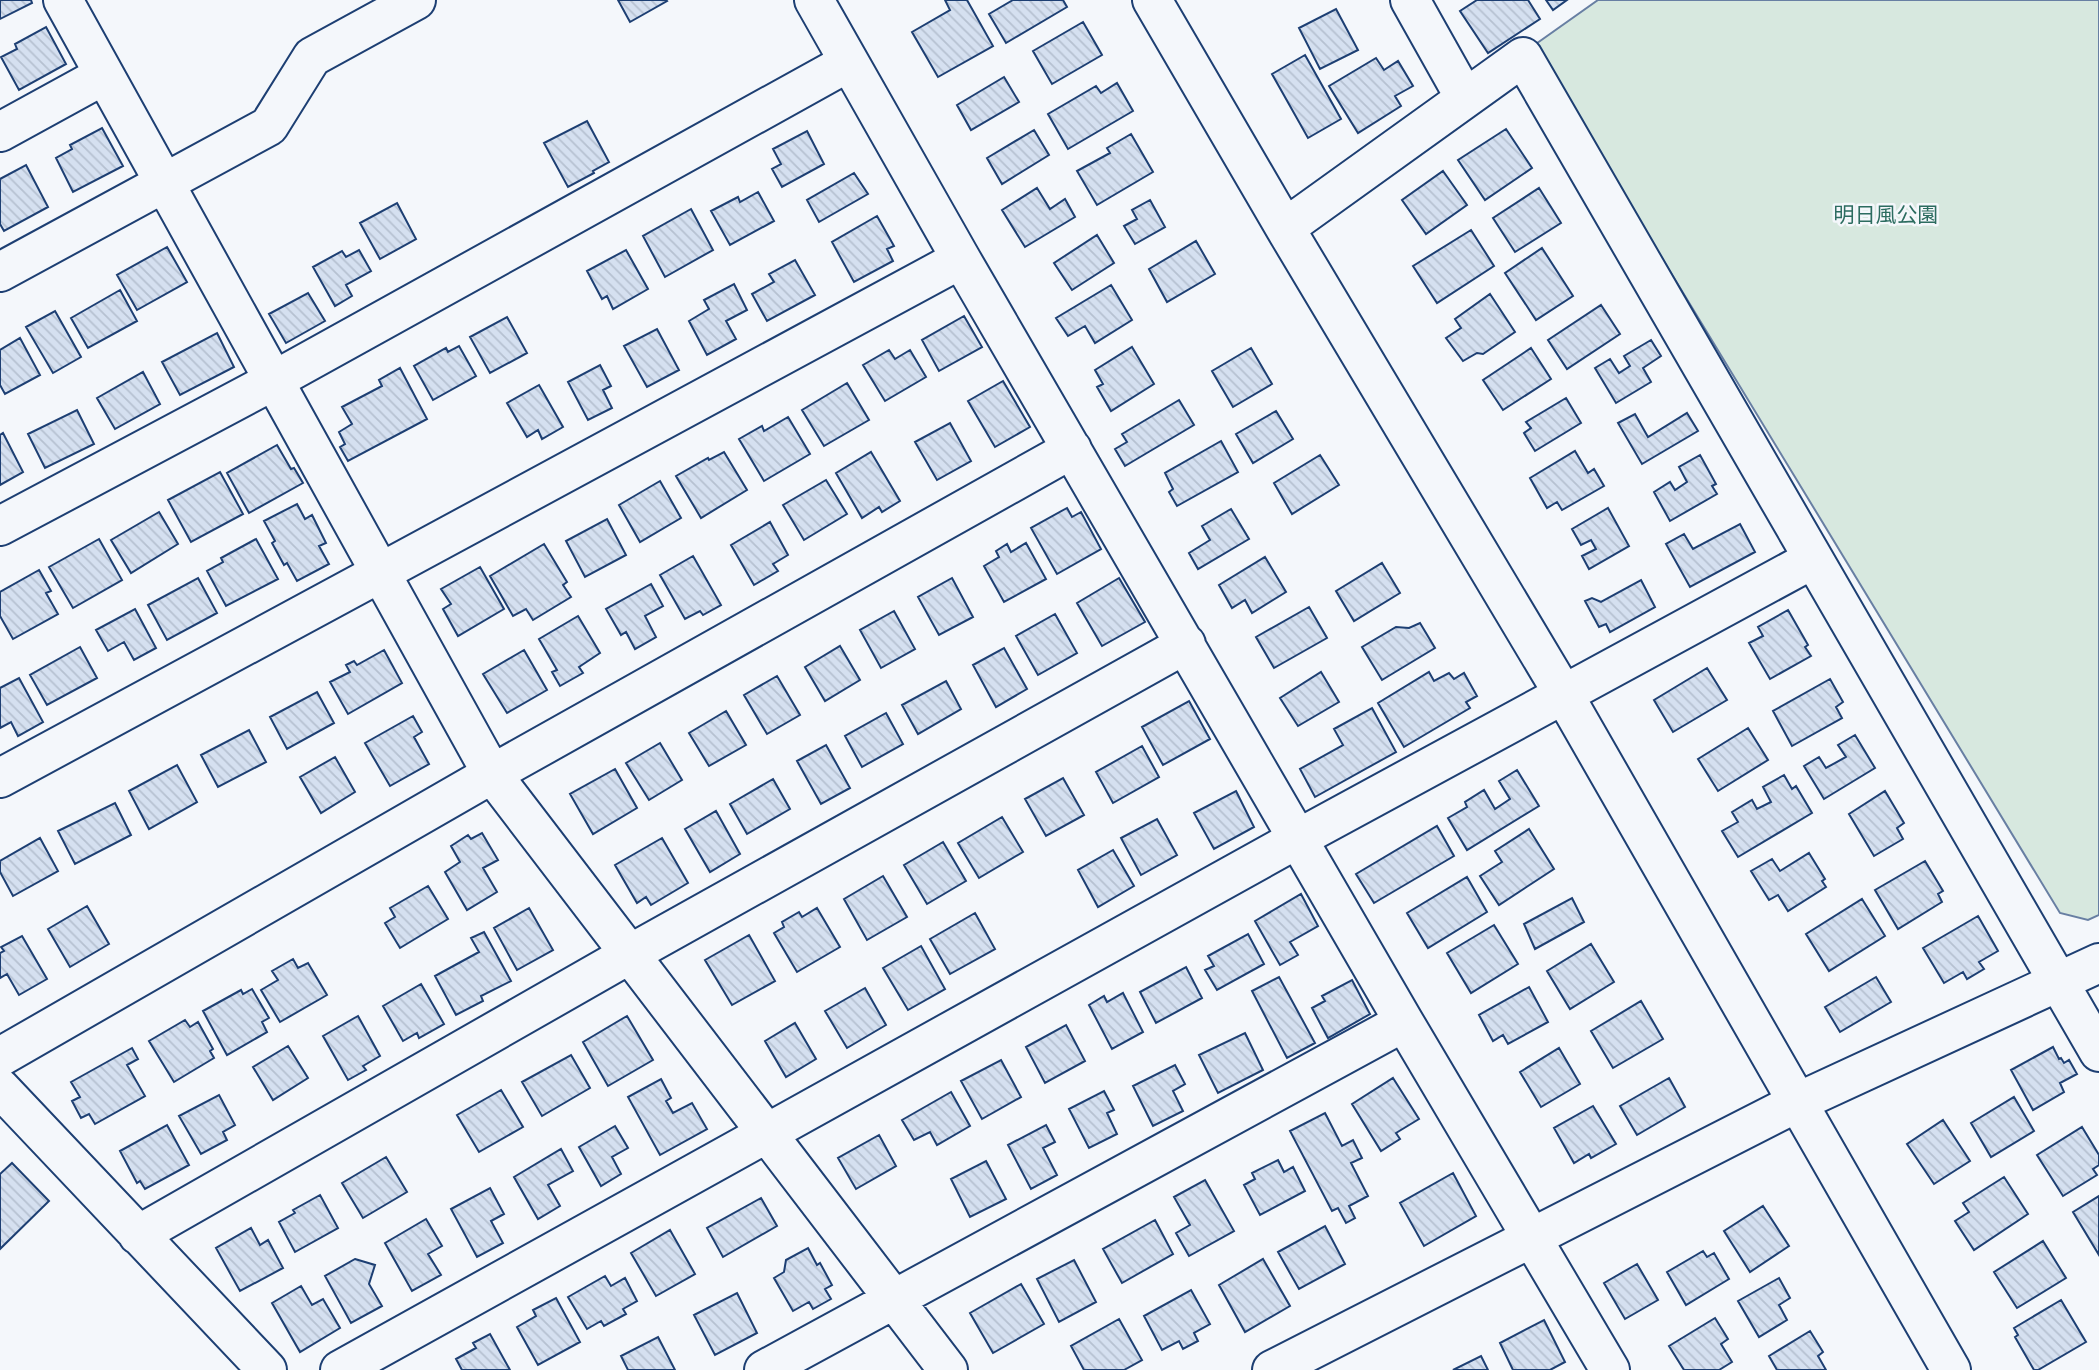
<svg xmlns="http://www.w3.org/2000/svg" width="2099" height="1370" viewBox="0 0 2099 1370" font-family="Poppins,'Noto Sans JP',sans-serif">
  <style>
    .green { fill: #d7e8df; stroke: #687fa3; stroke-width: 2 }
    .building { fill: url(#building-back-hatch); stroke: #1d3f73; stroke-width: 2 }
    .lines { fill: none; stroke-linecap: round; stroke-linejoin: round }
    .minor-casing { stroke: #1d3f73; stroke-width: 42 }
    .minor { stroke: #f4f7fb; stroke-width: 38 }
    .labels { text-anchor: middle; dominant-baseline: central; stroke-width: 5; stroke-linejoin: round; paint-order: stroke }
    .park-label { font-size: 21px; fill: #2c6c60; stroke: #f4f7fb }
  </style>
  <defs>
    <pattern id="building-back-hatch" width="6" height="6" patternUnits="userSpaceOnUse" patternTransform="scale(1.75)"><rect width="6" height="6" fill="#d5e0f0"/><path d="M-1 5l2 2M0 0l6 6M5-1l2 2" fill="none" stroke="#b6c1d1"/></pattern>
  </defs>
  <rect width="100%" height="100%" fill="#f4f7fb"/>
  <path class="green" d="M1598,0h501v915l-11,5 -28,-7 -527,-867z"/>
  <path class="building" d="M0,0h31l1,3 -32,16z
    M618,0h48l1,1 -37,21z
    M945,0h22l26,46 -55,31 -26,-45 38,-22z
    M1013,0h50l4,7 -61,36 -17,-29z
    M1477,0h51l12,19 -52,34 -28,-42z
    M1546,0h21l-14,10z
    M1336,9l22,41 -38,19 -21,-41z
    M1083,22l19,33 -50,29 -19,-33z
    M46,27l20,37 -47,26 -18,-33 16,-8 -2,-5z
    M1305,55l36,64 -33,19 -36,-64z
    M1376,58l8,12 14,-9 15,25 -18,10 6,10 -43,27 -29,-47z
    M1004,77l15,25 -48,28 -14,-25z
    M1117,83l16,28 -65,38 -20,-35 48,-28 5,7z
    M587,121l22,41 -16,9 1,2 -26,14 -24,-44z
    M102,128l21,38 -50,26 -17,-34 16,-9 -2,-4z
    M1506,129l26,39 -47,32 -27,-40z
    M1034,130l15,25 -47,29 -15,-26z
    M807,131l17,33 -42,23 -10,-18 9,-5 -8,-15z
    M1131,134l22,38 -56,33 -20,-34 33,-18 -3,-5z
    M26,165l22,42 -44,24 -4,-7v-45z
    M1443,171l24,34 -41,29 -24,-34z
    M854,173l14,21 -49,28 -12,-22z
    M1037,188l13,21 15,-10 10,18 -50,30 -23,-37z
    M1539,188l22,35 -46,29 -22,-34z
    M758,192l16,29 -44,24 -19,-34 27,-14 2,5z
    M1150,200l15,27 -30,17 -11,-18 13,-7 -5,-9z
    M397,203l19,36 -36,20 -20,-36z
    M691,209l22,41 -48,27 -22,-41z
    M877,216l17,30 -7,3 6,12 -39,21 -22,-40z
    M1471,230l23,36 -57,37 -24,-37z
    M1097,235l17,28 -42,27 -18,-27z
    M1196,241l19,33 -48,28 -18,-33z
    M167,247l20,35 -50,28 -20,-35z
    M1542,248l31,48 -37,24 -31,-47z
    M359,250l12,21 -25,14 6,11 -17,10 -22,-39 29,-16 4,6z
    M626,250l22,39 -35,20 -6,-13 -5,3 -15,-28z
    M795,260l20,35 -48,26 -15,-27 22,-12 -5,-8z
    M734,284l13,26 -21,11 10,18 -29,16 -18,-34 20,-12 -5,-9z
    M1111,285l21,35 -37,23 -10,-17 -17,10 -12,-18z
    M120,290l17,31 -49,27 -17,-30z
    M308,293l17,28 -39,22 -17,-29z
    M1490,294l25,38 -32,22 -6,-1 -14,8 -17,-23 15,-10 -6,-9z
    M1601,305l19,29 -53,35 -19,-29z
    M55,311l26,46 -28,16 -27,-46z
    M964,316l18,31 -43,24 -17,-31z
    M507,317l20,36 -37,20 -20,-36z
    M657,329l22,41 -32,17 -23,-41z
    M217,333l17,34 -54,28 -18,-33z
    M20,338l20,37 -35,19 -5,-9v-35z
    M1651,340l10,16 -18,12 8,14 -35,21 -21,-35 15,-9 9,14 11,-7 -6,-10z
    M459,346l17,30 -43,24 -19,-34 32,-18 2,4z
    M1132,347l22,37 -43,27 -14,-24 6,-3 -8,-14z
    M1251,348l21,36 -39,23 -21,-36z
    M1531,348l20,31 -48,31 -20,-30z
    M889,350l6,9 15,-9 16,27 -41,24 -22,-36z
    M600,365l11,21 -8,4 9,18 -24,12 -20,-38z
    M400,368l27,51 -79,42 -8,-14 5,-3 -6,-12 13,-8 -10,-17 40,-21 -3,-6z
    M143,372l17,32 -45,25 -18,-31z
    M1003,381l27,46 -35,20 -27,-46z
    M847,383l22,37 -45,26 -22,-36z
    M539,385l24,42 -21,12 -4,-9 -11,7 -20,-34z
    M1566,398l15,25 -46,28 -11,-18 7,-5 -5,-6z
    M1179,400l15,25 -69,41 -10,-17 12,-7 -5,-8z
    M77,410l17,34 -49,24 -17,-34z
    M1276,411l17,28 -40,24 -17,-29z
    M1687,413l11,18 -56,33 -24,-41 17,-9 13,23z
    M788,417l22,37 -46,27 -25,-42 23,-13 2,5z
    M950,423l21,38 -34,19 -22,-38z
    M3,433l20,39 -23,13v-50z
    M1221,441l17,31 -61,34 -8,-14 4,-3 -8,-16z
    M277,445l14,24 3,-1 9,15 -54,30 -22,-40z
    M1575,451l13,22 6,-4 10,17 -42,24 -5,-8 -10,6 -17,-30z
    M724,452l23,38 -46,28 -25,-42 32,-18 1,2z
    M871,452l29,49 -18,11 -3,-5 -17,11 -26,-45z
    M1320,455l19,30 -47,29 -18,-31z
    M1700,455l16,29 -4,2 5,8 -47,27 -16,-29 16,-10 5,8 12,-8 -8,-15z
    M220,472l23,42 -52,28 -23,-42z
    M826,480l21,34 -43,26 -21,-35z
    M660,481l21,37 -41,24 -21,-37z
    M297,504l8,15 7,-4 14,28 -7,3 10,18 -32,17 -10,-18 -3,2 -12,-22 3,-2 -11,-20z
    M1067,508l5,9 9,-5 20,37 -44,25 -26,-46z
    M1608,508l21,38 -40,23 -7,-13 14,-7 -5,-9 -10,5 -9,-16z
    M1231,509l18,30 -51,30 -9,-16 21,-13 -8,-14z
    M159,512l19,32 -47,29 -20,-33z
    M607,519l19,36 -41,22 -19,-36z
    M770,522l18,33 -15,9 5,7 -24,14 -23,-40z
    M1740,524l15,28 -65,35 -24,-43 18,-10 9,15z
    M99,539l23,41 -49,28 -24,-41z
    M256,539l22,40 -52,27 -19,-35 16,-9 -2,-4z
    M1026,543l20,36 -42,23 -20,-36 15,-9 -3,-6 11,-7 4,8z
    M544,544l23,38 -4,3 8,12 -38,23 -7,-11 -13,7 -23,-40z
    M693,556l28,49 -18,10 -3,-4 -15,8 -25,-44z
    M1265,557l21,35 -34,21 -7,-13 -13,8 -13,-23z
    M1382,563l18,30 -46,28 -18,-30z
    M480,567l24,42 -46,27 -15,-27 8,-5 -10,-15z
    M39,570l12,21 -5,2 12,21 -45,25 -13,-23v-24z
    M198,578l19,35 -50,27 -19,-35z
    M952,578l21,39 -34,18 -21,-38z
    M1119,578l26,44 -43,24 -25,-43z
    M1641,580l14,27 -45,25 -4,-8 -7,3 -14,-26 7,-3 9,4z
    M651,584l12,22 -18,10 11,21 -21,12 -9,-17 -5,3 -15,-26z
    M1309,607l18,31 -53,30 -18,-31z
    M135,609l21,39 -22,12 -10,-18 -16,9 -12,-21z
    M1788,610l20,35 -3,2 6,9 -41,23 -21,-36 14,-7 -5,-9z
    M894,611l21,38 -34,19 -21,-38z
    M1055,614l22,39 -39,22 -22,-39z
    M578,616l22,37 -21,14 4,6 -23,13 -8,-14 5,-2 -18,-31z
    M1420,623l15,25 -53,32 -20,-33 34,-20 13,1z
    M840,646l20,34 -35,21 -20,-34z
    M80,647l17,31 -50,27 -17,-30z
    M1004,648l23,41 -31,18 -23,-42z
    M384,650l18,33 -54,31 -18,-32 20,-10 -4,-7 8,-4 3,4z
    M524,650l23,40 -40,23 -24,-39z
    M1707,668l20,32 -54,32 -19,-32z
    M1321,672l18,30 -41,24 -18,-28z
    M1429,672l5,9 15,-8 5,6 10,-6 13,23 -11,6 4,6 -66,39 -26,-44z
    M777,676l23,39 -33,19 -23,-39z
    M19,678l24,44 -25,14 -7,-14 -11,6v-40z
    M1830,679l13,23 -7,5 6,11 -50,28 -19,-35z
    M946,681l15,28 -43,25 -16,-29z
    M317,692l17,31 -47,26 -17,-32z
    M1189,701l21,38 -47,26 -21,-38z
    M1372,708l24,44 -81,45 -15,-28 43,-24 -9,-16z
    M726,711l20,34 -37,21 -20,-33z
    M886,713l17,31 -41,23 -17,-31z
    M413,716l9,16 -8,5 15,27 -39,22 -25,-43z
    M1748,728l20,32 -50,31 -20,-32z
    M249,730l17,32 -48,25 -17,-32z
    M1855,735l20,33 -51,31 -20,-33 15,-9 7,11 20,-11 -8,-12z
    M660,743l22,37 -33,20 -23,-37z
    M826,745l24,43 -29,16 -24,-43z
    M1142,746l17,31 -46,26 -17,-31z
    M335,757l20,35 -34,21 -21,-36z
    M177,765l20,37 -48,27 -20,-38z
    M615,769l22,39 -44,26 -23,-40z
    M1517,770l22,36 -72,44 -19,-32 19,-11 -2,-5 19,-12 11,19 15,-10 -11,-18z
    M1784,775l8,14 4,-3 16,27 -74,44 -16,-26 16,-9 -6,-10 20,-12 5,9 14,-7 -8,-15z
    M1063,778l21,37 -38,21 -21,-37z
    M773,779l17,30 -43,25 -17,-30z
    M1236,791l18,36 -40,22 -20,-36z
    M1885,791l19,32 -7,5 6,11 -29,17 -25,-42z
    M115,803l16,32 -56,29 -17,-33z
    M716,811l24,43 -30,18 -25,-43z
    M1002,817l21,35 -44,26 -21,-35z
    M1157,819l20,36 -36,20 -20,-37z
    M1437,826l17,30 -80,47 -18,-29z
    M1529,829l25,40 -55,36 -19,-29 22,-14 -7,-11z
    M482,833l16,27 -15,8 14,24 -30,18 -22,-38 15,-10 -9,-16 17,-11 3,4z
    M40,838l18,33 -45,25 -13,-24v-11z
    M662,838l26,45 -37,22 -5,-8 -9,6 -22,-38z
    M943,842l23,39 -39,23 -23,-39z
    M1113,850l21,36 -36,21 -20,-37z
    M1809,853l16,26 -3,2 4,6 -38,24 -10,-16 -9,5 -18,-29 21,-12 8,12z
    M1925,861l18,30 -5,3 4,8 -44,27 -23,-39z
    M883,876l24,41 -40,23 -23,-41z
    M1467,877l20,35 -59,36 -21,-35z
    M428,886l20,33 -48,29 -15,-25 10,-6 -5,-9z
    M1301,894l17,32 -28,16 8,13 -18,10 -25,-44z
    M1572,898l12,24 -49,27 -11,-25z
    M1862,899l23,37 -56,35 -23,-37z
    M87,906l22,38 -39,23 -22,-38z
    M529,908l24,42 -36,20 -23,-42z
    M817,908l23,39 -43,25 -23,-39 10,-6 -2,-5 17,-10 3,5z
    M975,913l20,36 -45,25 -20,-35z
    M1978,916l20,35 -19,11 5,7 -17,10 -4,-7 -19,11 -21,-35z
    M1494,925l24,39 -47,29 -24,-40z
    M484,932l27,49 -30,15 2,5 -27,14 -21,-39 44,-24 -8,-14z
    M1248,934l16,30 -47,26 -12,-20 9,-4 -6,-10z
    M749,935l26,46 -43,24 -27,-45z
    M22,936l25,43 -28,16 -12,-21 -7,4v-25l4,-2 -3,-4z
    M1591,944l23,38 -44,27 -23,-38z
    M921,946l24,43 -37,21 -25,-42z
    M293,959l5,9 10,-5 19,32 -47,27 -19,-32 17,-10 -6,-9z
    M1186,967l16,31 -46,25 -16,-31z
    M1279,977l36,66 -28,15 -35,-67z
    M1876,977l15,25 -51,30 -15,-25z
    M1352,980l18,34 -42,24 -16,-30 13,-7 -3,-5z
    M421,984l23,40 -25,14 -2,-5 -14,8 -20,-35z
    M1529,987l19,35 -40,22 -5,-9 -10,6 -14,-26z
    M865,988l21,37 -39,23 -22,-37z
    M252,989l17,29 -7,4 5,10 -40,23 -24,-44 38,-21 2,4z
    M1123,993l20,39 -31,17 -23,-44 15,-9 3,6z
    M1641,1001l22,38 -50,29 -22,-37z
    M358,1016l22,40 -17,10 3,4 -18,10 -25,-44z
    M627,1016l26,44 -45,26 -25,-44z
    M185,1020l5,7 8,-5 15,27 -3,2 4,7 -40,24 -25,-41z
    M795,1023l21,36 -30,18 -21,-36z
    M1066,1025l19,36 -40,22 -19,-36z
    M1245,1033l18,37 -45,23 -19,-38z
    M288,1046l20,32 -35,22 -20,-33z
    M2053,1047l6,12 2,-1 3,5 5,-3 8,14 -17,9 4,9 -31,18 -22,-40z
    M132,1048l6,11 -11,6 18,31 -50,28 -6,-10 -8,4 -9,-17 8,-4 -9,-15z
    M1559,1048l21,36 -39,23 -21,-35z
    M571,1055l19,33 -48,28 -20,-34z
    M1001,1060l20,37 -39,22 -21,-38z
    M1175,1065l10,19 -12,7 10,20 -30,15 -20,-40z
    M1393,1078l26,41 -23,14 4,6 -19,12 -29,-47z
    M1669,1078l16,29 -48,28 -17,-29z
    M661,1079l10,19 -5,3 7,12 19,-10 15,26 -47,26 -32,-58z
    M501,1090l22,37 -44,25 -22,-37z
    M1104,1091l10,19 -7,3 10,21 -28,14 -20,-39z
    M951,1092l19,34 -33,19 -7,-13 -16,8 -12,-20z
    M219,1095l16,30 -12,7 4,8 -26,14 -22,-38z
    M2014,1097l20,34 -43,26 -20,-34z
    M1593,1106l23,38 -25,14 -2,-4 -15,9 -20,-35z
    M1325,1113l17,33 11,-6 9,18 -11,5 17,33 -19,10 6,12 -9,5 -8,-15 -6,3 -42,-80z
    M1943,1120l27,41 -36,23 -27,-40z
    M167,1125l22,40 -44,24 -5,-8 -3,2 -17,-32z
    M1046,1125l9,17 -12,6 14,27 -26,14 -23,-44z
    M615,1126l13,22 -16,9 9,17 -20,12 -22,-39z
    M2082,1127l17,28v10l-6,4 4,6 -34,21 -26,-41z
    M879,1135l17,31 -40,23 -18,-31z
    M561,1149l12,22 -25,14 12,21 -22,13 -24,-42z
    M386,1157l21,35 -44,26 -21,-35z
    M1278,1160l6,12 9,-5 12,24 -45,24 -16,-30 11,-6 -3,-6z
    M986,1161l20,38 -36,18 -19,-38z
    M12,1163l37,38 -49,48v-75z
    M1453,1173l23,43 -52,30 -24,-43z
    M2004,1177l24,37 -54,36 -19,-29 14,-9 -6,-9z
    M1205,1180l29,51 -45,25 -13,-23 14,-8 -16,-28z
    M490,1188l14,26 -13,7 12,22 -26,14 -26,-48z
    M320,1195l18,33 -43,24 -16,-30 16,-9 -2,-3z
    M2099,1196v59l-26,-43z
    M761,1198l16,28 -54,31 -16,-29z
    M1763,1206l26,40 -39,26 -26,-41z
    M426,1219l16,27 -14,8 13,21 -29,16 -27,-48z
    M1155,1220l18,34 -51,29 -19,-34z
    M1325,1226l20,38 -46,25 -21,-37z
    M251,1228l9,17 8,-5 15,28 -43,23 -24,-43z
    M670,1230l25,44 -39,22 -25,-43z
    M2043,1241l23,37 -49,30 -23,-36z
    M808,1248l9,17 3,-2 12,22 -7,4 6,10 -18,10 -4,-7 -16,9 -19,-33 10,-6 2,-12z
    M1703,1251l4,6 7,-4 15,26 -43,26 -19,-33z
    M355,1259l20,6 -6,19 13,22 -31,17 -26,-47z
    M1263,1259l27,47 -45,26 -26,-47z
    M1074,1260l22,42 -37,20 -22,-43z
    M1637,1264l21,36 -33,19 -21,-36z
    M605,1276l6,10 14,-8 12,23 -14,8 3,5 -22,12 -3,-5 -14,8 -19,-32z
    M1779,1278l11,20 -11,7 8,15 -28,17 -21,-36z
    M1021,1284l23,40 -51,29 -23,-40z
    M301,1286l11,19 11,-6 17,29 -40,24 -28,-49z
    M1191,1290l19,34 -16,9 4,8 -15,8 -4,-8 -17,9 -18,-34z
    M737,1293l20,40 -42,22 -21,-40z
    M556,1298l24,44 -42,23 -21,-38 19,-11 -3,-6z
    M2061,1300l25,42 -48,28h-4l-19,-33 3,-2 -4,-7z
    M1715,1318l13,21 -7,5 11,18 -13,8h-35l-15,-24z
    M1119,1319l23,41 -18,10h-40l-13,-24z
    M1544,1320l21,42 -15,8h-37l-13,-27z
    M1810,1331l13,21 -5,4 8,14h-49l-8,-14z
    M490,1334l20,36h-48l-6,-11 20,-11 -3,-5z
    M658,1337l17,33h-47l-7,-14z
    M1481,1356l7,14h-35z"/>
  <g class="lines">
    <g class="minor-casing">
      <path id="minor" d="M63,0l429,774 456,596
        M814,0l147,259 443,763 206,348
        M1152,0l133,228 279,467 387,675
        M1410,0l55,98
        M0,132l104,-57
        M1285,228l238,-171 576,995
        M0,272l269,-146 43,-69 104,-57
        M0,526l273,-145 576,-319
        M0,778l961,-519
        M0,1057l492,-283 580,-325
        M0,1088l267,282
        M138,1235l492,-281 556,-310
        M340,1370l959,-532 514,-279
        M764,1370l640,-348
        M1272,1370l526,-268 301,-139"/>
    </g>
    <use href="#minor" class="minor"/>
  </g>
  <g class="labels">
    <g class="park-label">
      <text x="1886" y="214">明日風公園</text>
    </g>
  </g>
</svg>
